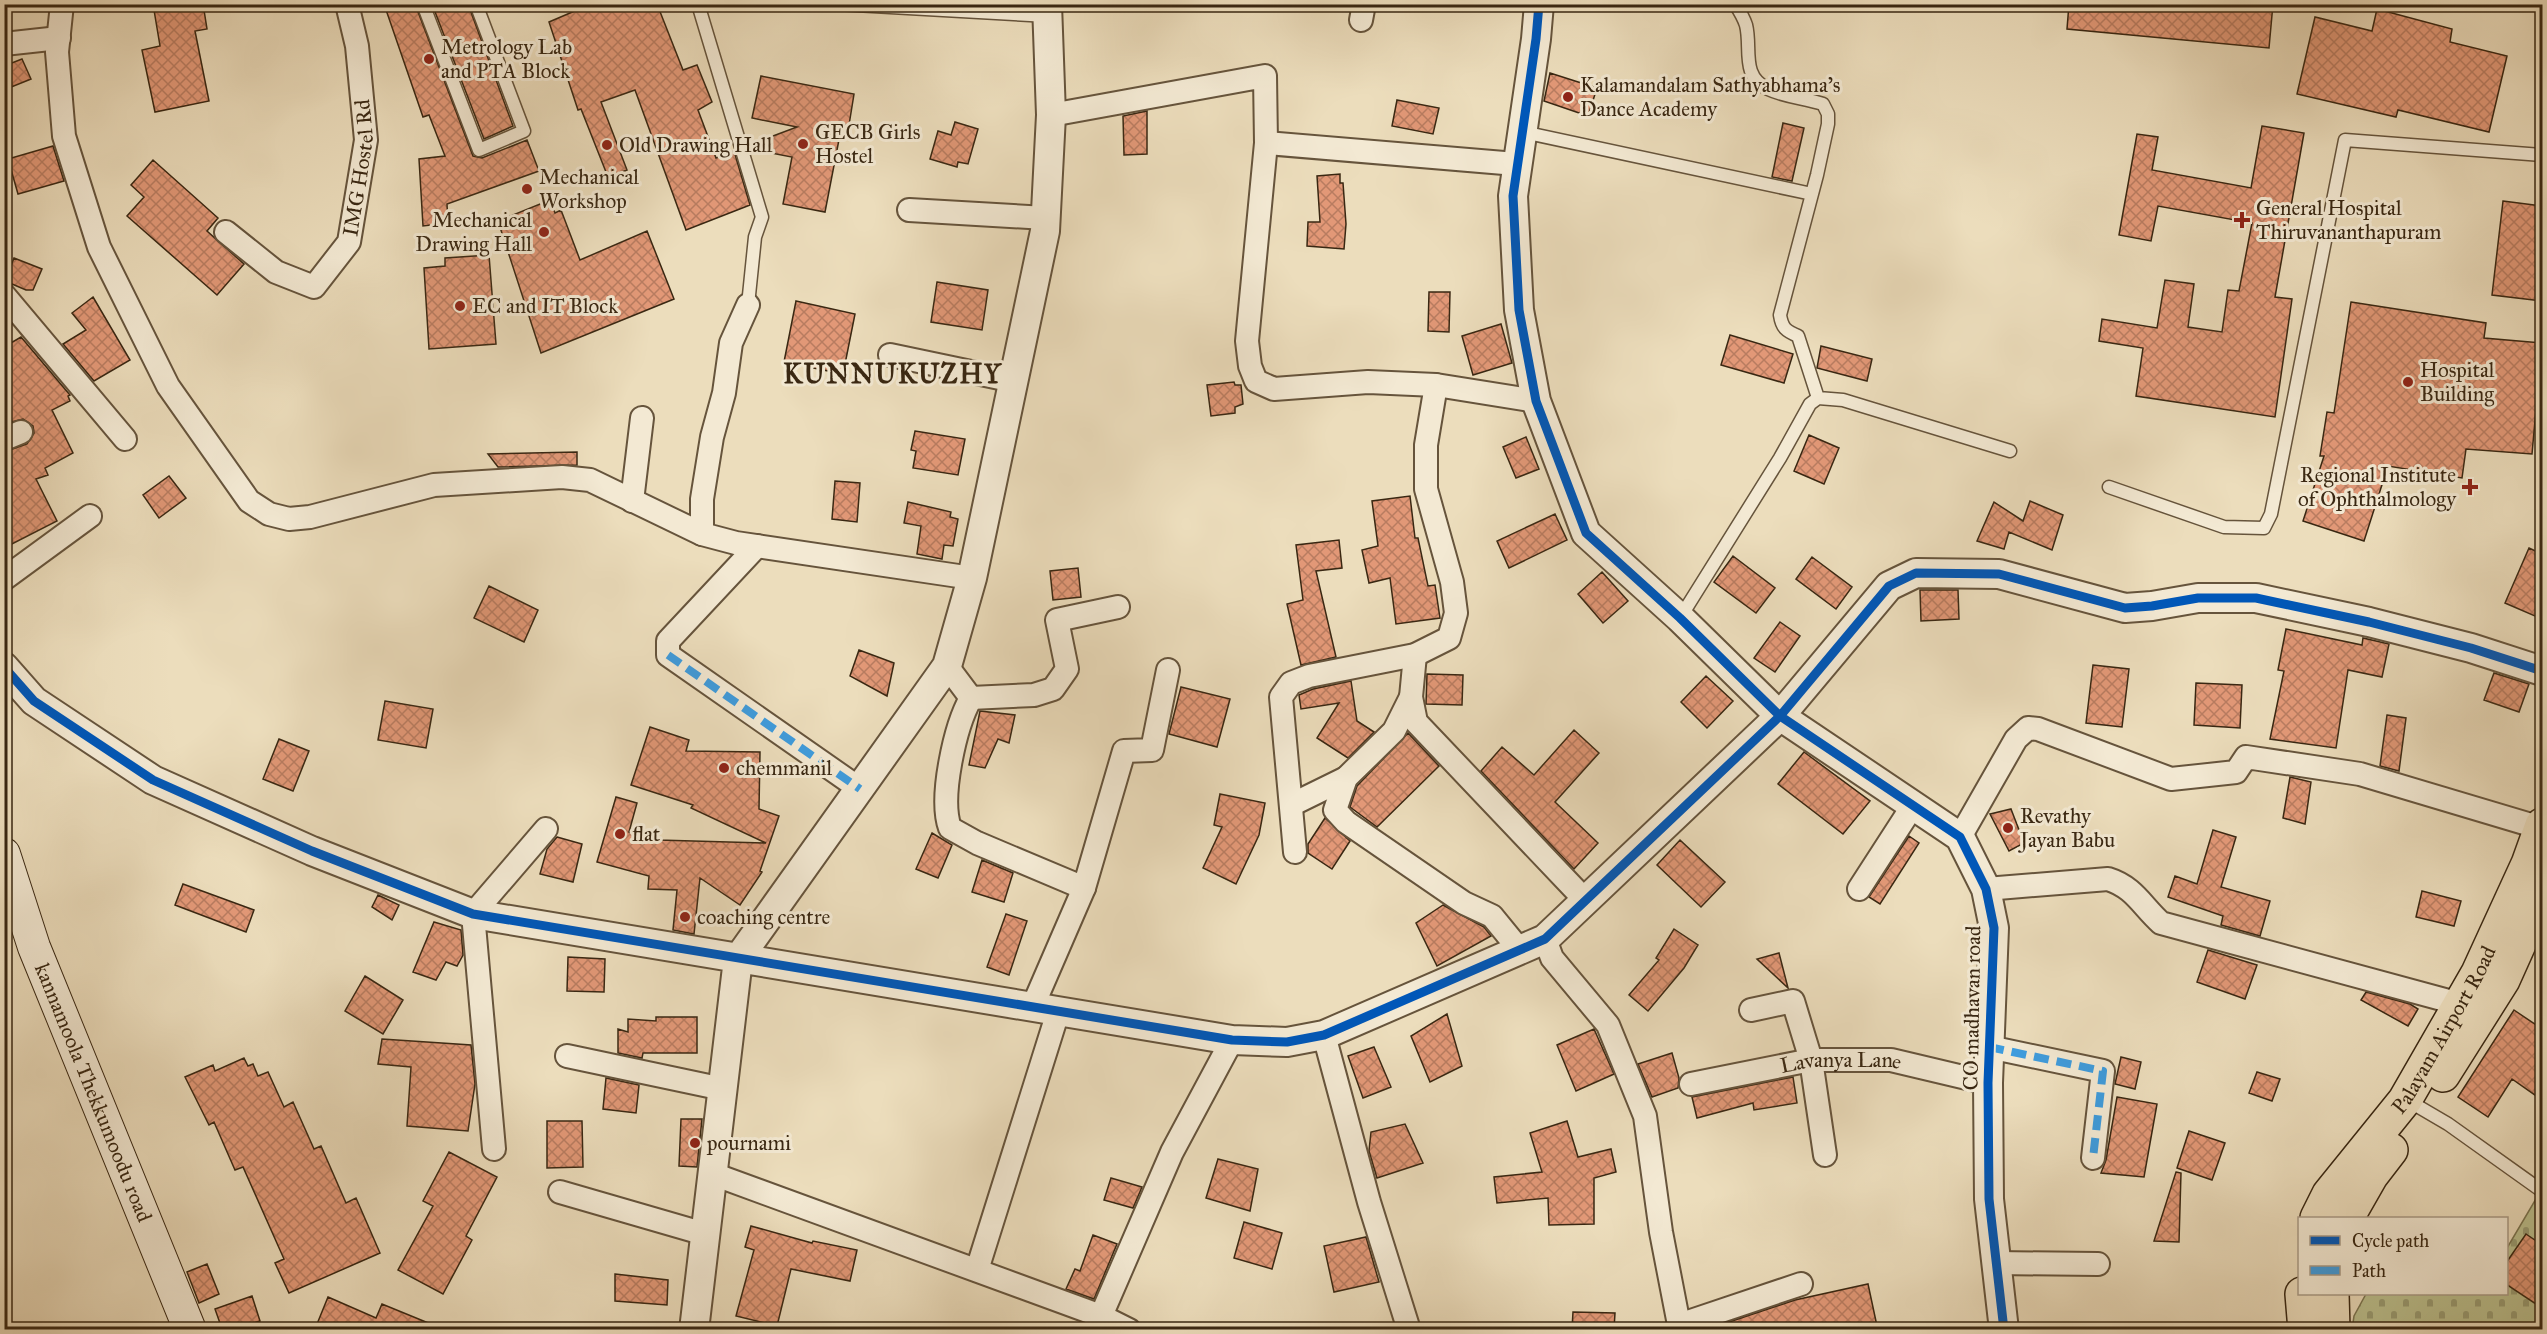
<svg xmlns="http://www.w3.org/2000/svg" width="2547" height="1334" viewBox="0 0 2547 1334" font-family="'IM FELL Great Primer',serif">
  <style>
    .cemetery { fill: url(#cemetery-stones); stroke: #7a7450; stroke-width: 1.5 }
    .building { fill: url(#building-cross-hatch); stroke: #392712; stroke-width: 1.5 }
    .lines { fill: none; stroke-linecap: round; stroke-linejoin: round }
    .service-casing { stroke: #66543c; stroke-width: 15 }
    .minor-casing { stroke: #66543c; stroke-width: 26 }
    .tertiary-casing { stroke: #66543c; stroke-width: 32 }
    .secondary-casing { stroke: #392712; stroke-width: 34 }
    .primary-casing { stroke: #392712; stroke-width: 36 }
    .service { stroke: #f3e9d3; stroke-width: 12 }
    .minor { stroke: #f3e9d3; stroke-width: 22 }
    .tertiary { stroke: #f3e9d3; stroke-width: 28 }
    .secondary { stroke: #f3e9d3; stroke-width: 32 }
    .primary { stroke: #ecddbc; stroke-width: 33 }
    .quiet { stroke: #3e9cde; stroke-width: 8; stroke-dasharray: 15 8; stroke-linecap: butt }
    .cycleway-casing { stroke: #f3e9d3; stroke-width: 13 }
    .cycleway { stroke: #0057b8; stroke-width: 9 }
    .poi-dot { fill: #8f2418; stroke: #f3e9d3; stroke-width: 2 }
    .labels { text-anchor: middle; dominant-baseline: central; stroke-width: 6; stroke-linejoin: round; paint-order: stroke }
    .poi-label { font-size: 21px; fill: #392712; stroke: #f3e9d3; text-anchor: start }
    .street-label { font-size: 21px; fill: #392712; stroke: #f3e9d3 }
    .district-label { font-size: 27px; font-weight: bold; letter-spacing: 1.5px; fill: #392712; stroke: #f3e9d3 }
  </style>
  <defs>
    <pattern id="cemetery-stones" width="16" height="16" patternUnits="userSpaceOnUse" patternTransform="scale(1.5)"><rect width="16" height="16" fill="#bbc08e"/><path d="M2 7V4a2 2 0 0 1 4 0v3zM10 15v-3a2 2 0 0 1 4 0v3z" fill="#999c73"/></pattern>
    <pattern id="building-cross-hatch" width="8" height="8" patternUnits="userSpaceOnUse" patternTransform="scale(1.5)"><rect width="8" height="8" fill="#e29877"/><path d="M0 0l8 8M0 8l8-8" fill="none" stroke="#b87c60"/></pattern>
  </defs>
  <rect width="100%" height="100%" fill="#ecddbc"/>
  <filter id="stains"><feTurbulence type="fractalNoise" baseFrequency=".00333" numOctaves="4"/><feColorMatrix values="0 0 0 0 .2 0 0 0 0 .09 0 0 0 0 .02 0 0 0 .5 -.17"/></filter>
  <radialGradient id="worn" r=".72"><stop offset=".6" stop-color="#630" stop-opacity="0"/><stop offset="1" stop-color="#630" stop-opacity=".3"/></radialGradient>
  <path class="cemetery" d="M2540,1192l2,2v135l-190,1 2,-14 12,-22h140l1,-46z"/>
  <path class="building" d="M153,4h50l4,25 -12,2 14,70 -54,11 -13,-62 18,-4z
    M384,4h31l58,152 9,2 45,-18 12,31 -92,33 1,19 -25,3 -4,-67 26,-3 -16,-41 -6,2z
    M432,4h36l45,122 -29,13z
    M591,4h66l26,66 14,-5 15,37 -14,8 18,48 18,-7 16,54 -64,25 -51,-140 -34,12 26,68 -19,7 -27,-68 -3,1 -29,-88z
    M2069,4h204l-4,44 -202,-19z
    M2377,9l75,20 -2,13 57,14 -18,76 -91,-22 -2,7 -99,-23 18,-77 57,14z
    M22,59l9,20 -27,11v-24z
    M1550,73l47,15 -9,28 -44,-15z
    M761,76l93,18 -5,31 -7,-1 -17,88 -42,-8 9,-47 -42,-8 -1,-4 48,-18 -45,-9z
    M1397,100l42,8 -6,26 -41,-8z
    M1147,111v43l-23,1 -1,-39z
    M955,122l23,7 -10,35 -10,-2 -1,5 -27,-8 8,-28 13,4z
    M1783,123l21,5 -12,53 -20,-4z
    M2262,126l42,7 -29,164 17,2 -17,118 -139,-21 7,-48 -44,-7 3,-22 55,9 8,-48 29,4 -6,43 34,5 6,-42 11,1 13,-68 -94,-17 -7,35 -32,-6 18,-101 21,3 -6,33 99,18z
    M53,146l11,35 -46,13 -10,-35z
    M153,160l65,58 -11,13 37,33 -27,31 -90,-79 17,-19 -13,-12z
    M1340,174v9h3l3,41 -2,25 -37,-3 1,-24h12l-3,-46z
    M550,200l5,13 6,-3 19,50 67,-29 27,68 -133,54 -43,-132z
    M2503,201l39,5v95l-50,-6z
    M489,255l7,89 -67,5 -5,-81 21,-2v-8z
    M14,258l28,11 -9,21h-7l-21,-9z
    M937,282l51,8 -6,40 -51,-8z
    M1429,292h21l-1,40 -21,-1z
    M93,297l37,63 -36,21 -31,-37 23,-14 -14,-17z
    M796,301l59,13 -12,60 -59,-12z
    M2351,302l135,21 -2,15 58,5 -10,111 -66,-5 -4,29 -74,-12 -24,75 -61,-20 21,-65h-4l7,-44 7,1z
    M1501,324l11,39 -39,12 -11,-39z
    M1730,335l63,19 -9,29 -63,-18z
    M21,337l49,58 -2,1 2,5 -18,9 21,43 -28,15 3,7 -12,4 21,42 -53,27v-96l23,-8 7,-11 -1,-7 -10,-7 -19,5v-77z
    M1821,346l51,13 -5,22 -50,-13z
    M1234,382l1,3h6l2,19 -8,3v6l-24,3 -4,-31z
    M915,431l50,8 -7,36 -45,-7 3,-17 -5,-1z
    M1809,435l30,13 -15,36 -30,-13z
    M1526,437l13,32 -23,9 -13,-31z
    M577,452v13l-79,2 -10,-13z
    M169,476l17,22 -27,20 -16,-23z
    M835,481l25,2 -3,39 -25,-3z
    M1410,496l5,42h3l10,48 7,-1 5,33 -44,6 -6,-46 -21,5 -7,-33 16,-4 -6,-45z
    M2030,501l33,14 -11,35 -43,-18 -5,17 -27,-8 17,-39 29,19z
    M908,502l43,10 -1,5 8,2 -5,27 -9,-1 -2,14 -25,-5 4,-28 -17,-3z
    M1555,514l12,26 -58,28 -12,-27z
    M1339,540l3,28 -26,3 20,86 -35,8 -14,-61 16,-4 -7,-55z
    M2529,548l13,6v65l-37,-16z
    M1733,556l42,32 -19,25 -42,-31z
    M1812,557l40,30 -16,22 -40,-30z
    M1078,568l3,29 -28,3 -3,-29z
    M1602,572l26,29 -25,22 -25,-29z
    M489,586l49,24 -14,32 -50,-24z
    M1920,590h38l1,29 -38,2z
    M1780,622l20,14 -25,36 -21,-14z
    M2286,629l76,16 1,-7 26,6 -7,33 -34,-7 -12,78 -66,-9 14,-68 -6,-1z
    M859,650l35,13 -7,33 -37,-20z
    M2093,665l36,4 -7,58 -36,-4z
    M2494,673l35,11 -10,28 -35,-12z
    M1427,674l36,1 -1,30 -36,-1z
    M1706,676l27,25 -26,27 -26,-26z
    M1351,681l6,40 17,11 -26,26 -31,-20 22,-35 -38,6 -2,-14 14,-6z
    M2196,683l46,2 -2,43 -46,-3z
    M1181,687l49,12 -13,48 -48,-13z
    M385,701l48,8 -7,39 -48,-8z
    M980,711l35,4 -6,28 -11,-4 -13,29 -16,-3z
    M2387,715l19,3 -7,53 -19,-5z
    M650,727l39,13 -3,11 74,1 -1,57 20,7 -19,55 2,1 -22,33 -40,-27 -6,56 -21,-4 4,-40 -29,-1 1,-13 -52,-14 19,-65 21,6 -8,29 29,8 108,3 -75,-35 2,-3 -62,-20z
    M1574,730l25,23 -44,49 43,41 -24,26 -93,-98 21,-24 32,28z
    M1408,733l31,33 -62,61 -27,-20 7,-21z
    M279,739l30,12 -16,40 -30,-12z
    M1804,752l66,49 -27,33 -65,-50z
    M2290,777l21,5 -6,42 -22,-6z
    M1220,794l45,9 -6,32 -23,49 -33,-16 19,-41 -8,-2z
    M2011,809l13,34 -15,8 -19,-37z
    M1325,818l25,23 -18,28 -24,-16v-9z
    M2213,830l23,7 -15,50 49,14 -10,35 -39,-11 2,-9 -55,-19 7,-21 22,8z
    M932,833l20,12 -14,33 -22,-9z
    M1909,836l10,7 -39,61 -11,-7z
    M557,837l25,7 -9,38 -33,-8 7,-25z
    M1680,840l45,42 -24,25 -44,-42z
    M982,860l31,13 -9,29 -32,-10z
    M183,884l71,26 -8,22 -71,-27z
    M2422,891l39,10 -7,25 -38,-9z
    M378,895l21,10 -7,15 -20,-13z
    M1443,905l41,22 7,9 -54,30 -21,-43z
    M1006,914l21,7 -18,54 -22,-8z
    M434,922l27,8 2,25 -6,11 -11,-4 -10,18 -23,-8z
    M1674,929l24,16 -14,23 -36,43 -19,-16 30,-35 -3,-2z
    M2208,950l49,15 -12,34 -48,-17z
    M1779,953l9,35 -31,-29z
    M568,957l37,2 -1,33 -37,-1z
    M365,976l38,24 -20,34 -38,-23z
    M2366,992l44,12 8,5 -10,17 -47,-26z
    M2514,1010l28,19v71l-30,-21 -24,38 -30,-20z
    M1447,1014l15,52 -32,16 -19,-46z
    M656,1017h41v36h-54l-1,5 -24,-5v-24l10,3v-13l28,2z
    M1594,1029l20,45 -38,17 -19,-46z
    M382,1039l89,6 4,39 -7,47 -61,-5 4,-59 -33,-3z
    M1374,1047l17,40 -28,11 -15,-42z
    M1672,1053l7,25 -1,10 -26,9 -14,-33z
    M2121,1057l20,5 -6,27 -20,-5z
    M244,1058l4,8 5,-2 5,12 10,-4 16,35 9,-5 21,47 7,-3 25,57 10,-5 24,55 -91,40 -14,-30 9,-4 -41,-92 -8,3 -21,-48 -5,3 -24,-48 28,-12 2,6z
    M2257,1072l23,7 -8,22 -23,-8z
    M1793,1077l4,26 -43,7 -1,-7 -56,15 -5,-21z
    M606,1078l33,7 -3,28 -33,-4z
    M2117,1097l40,7 -13,73 -43,-4 5,-13z
    M681,1119h21l-5,48 -18,-1z
    M547,1121h35l1,46 -36,1z
    M1567,1121l11,36 33,-8 5,23 -22,6v46l-45,1 -1,-27 -51,5 -3,-26 48,-5 -12,-39z
    M1405,1124l18,39 -46,15 -8,-27 2,-19z
    M2189,1131l36,12 -13,37 -35,-12z
    M449,1152l48,25 -31,59 6,4 -29,54 -45,-24 35,-64 -10,-5z
    M1218,1159l40,10 -8,42 -44,-13z
    M2176,1172l5,1 -2,69 -25,-1z
    M1111,1178l31,9 -9,21 -29,-8z
    M1244,1222l38,11 -10,36 -38,-11z
    M751,1226l61,17 1,-2 44,9 -7,31 -59,-12 -14,57 -41,-10 18,-66 -9,-3z
    M2526,1234l16,11v63l-36,-24v-21z
    M1093,1235l24,9 -23,55 -28,-10 9,-20 5,2z
    M1366,1237l13,45 -45,10 -10,-46z
    M207,1264l12,30 -20,9 -12,-31z
    M615,1274l53,6 -1,25 -52,-4z
    M1868,1284l9,42 -16,3h-153l87,-29z
    M252,1296l8,25 -26,8h-12l-7,-20z
    M328,1297l48,21 6,-14 61,25h-128z
    M1573,1312l42,1 -1,16h-42z"/>
  <g class="lines">
    <g class="service-casing">
      <path id="service" d="M423,4l56,146 45,-19 -48,-127
        M698,4l64,213 -7,20 -7,68
        M837,4l211,12
        M1735,4c4,6 9,15 11,21 6,23 -6,51 22,64 17,8 36,9 55,15l5,10v10l-11,51 -37,140c2,13 6,16 18,21l20,62
        M1523,132l289,62
        M2109,487l115,40 40,1 7,-14 74,-374 197,15
        M1680,618l100,-160 30,-54 8,-6 25,2 167,51
        M2407,1100l41,24 94,67"/>
    </g>
    <g class="minor-casing">
      <g id="minor">
        <path d="M62,4l-5,48 7,84 35,111 69,139 81,115 20,13 20,5 21,-2 124,-32 128,-8 28,3 112,54"/>
        <path d="M1361,20l3,-16"/>
        <path d="M4,44l55,-6"/>
        <path d="M1051,115l214,-39 1,67 -19,198 3,25 6,15 18,8 94,-7 68,3 100,16"/>
        <path d="M1266,143l250,21"/>
        <path d="M909,210l137,8"/>
        <path id="s1" d="M226,232l50,40 38,15 35,-45 17,-102 -9,-94 -10,-42"/>
        <path d="M4,295l121,144"/>
        <path d="M748,305l-17,38 -7,50 -12,44 -10,62v35l34,9 236,35"/>
        <path d="M890,355l124,26"/>
        <path d="M4,439l17,-7"/>
        <path d="M632,501l10,-83"/>
        <path d="M757,546l-89,95v14l192,134"/>
        <path d="M4,579l86,-63"/>
        <path d="M1415,655l-4,42 5,25 170,179"/>
        <path d="M947,666l24,32c-16,28 -32,100 -21,130l27,15 107,45 40,-137 28,-1 16,-80"/>
        <path d="M1411,697l-17,34 -48,47 -11,32 11,12 118,81 28,13 27,33"/>
        <path d="M971,698l63,-3 19,-6 14,-20 -10,-49 61,-13"/>
        <path d="M1291,805l55,-27"/>
        <path d="M1960,837l56,-98 12,-11 10,1 133,50 65,-7 10,-15 114,17 181,54"/>
        <path d="M1295,852l-14,-155 10,-14 18,-7 106,-21 34,-17 7,-25 -4,-31 -26,-93v-44l10,-60"/>
        <path d="M1859,889l53,-82"/>
        <path d="M1986,889l122,-10c26,8 34,27 53,44l299,81"/>
        <path d="M1545,939l7,19 56,67 37,91 16,116 19,98"/>
        <path d="M1032,1008l52,-120"/>
        <path d="M1751,1010l42,-9 18,59 14,95"/>
        <path d="M1324,1035l45,167 40,128"/>
        <path d="M1989,1047l114,24 -10,87"/>
        <path d="M567,1056l156,33"/>
        <path id="s2" d="M1691,1084l120,-24h80l97,23"/>
        <path d="M494,1149l-21,-235 73,-85"/>
        <path d="M713,1174l388,142 28,14"/>
        <path d="M560,1192l145,42"/>
        <path d="M1995,1263l103,1"/>
        <path d="M977,1270l81,-258"/>
        <path d="M1101,1316l71,-164 60,-112"/>
        <path d="M1679,1325l122,-41"/>
      </g>
    </g>
    <g class="tertiary-casing">
      <path id="tertiary" d="M1539,4l-3,35 -23,157 6,114 17,91 50,132 94,85 100,98 180,121 26,52 8,39 -6,155 1,116 15,131
        M4,667l30,34 119,79 159,71 161,63 759,126 55,2 37,-7 221,-96 235,-223 109,-130 27,-13 83,1 126,34 27,-2 46,-8h58l113,24 102,26 71,23
        M694,1330l44,-371 209,-293 25,-88 73,-347 6,-116 -4,-111"/>
    </g>
    <g class="secondary-casing">
      <g id="secondary">
        <path id="s3" d="M4,854l30,93 156,383"/>
      </g>
    </g>
    <g class="primary-casing">
      <g id="primary">
        <path d="M2443,1075l60,-95 39,-87"/>
        <path id="s4" d="M2317,1218l12,-24 76,-94 73,-127 50,-109 14,-39"/>
        <path d="M2347,1218l24,-42 20,-26"/>
        <path d="M2302,1294l3,36"/>
        <path d="M2332,1294l1,36"/>
      </g>
    </g>
    <use href="#service" class="service"/>
    <use href="#minor" class="minor"/>
    <use href="#tertiary" class="tertiary"/>
    <use href="#secondary" class="secondary"/>
    <use href="#primary" class="primary"/>
    <path class="quiet" d="M668,655l192,134
      M1989,1047l114,24 -10,87"/>
    <g class="cycleway-casing">
      <path id="cycleway" d="M1539,4l-3,35 -23,157 6,114 17,91 50,132 94,85 100,98 180,121 26,52 8,39 -6,155 1,116 15,131
        M4,667l30,34 119,79 159,71 161,63 759,126 55,2 37,-7 221,-96 235,-223 109,-130 27,-13 83,1 126,34 27,-2 46,-8h58l113,24 102,26 71,23"/>
    </g>
    <use href="#cycleway" class="cycleway"/>
  </g>
  <g class="poi-dot">
    <circle cx="429" cy="59" r="6"/>
    <circle cx="1568" cy="97" r="6"/>
    <circle cx="803" cy="144" r="6"/>
    <circle cx="607" cy="145" r="6"/>
    <circle cx="527" cy="189" r="6"/>
    <path d="M2239 211h6v6h6v6h-6v6h-6v-6h-6v-6h6z"/>
    <circle cx="544" cy="232" r="6"/>
    <circle cx="460" cy="306" r="6"/>
    <circle cx="2408" cy="382" r="6"/>
    <path d="M2467 478h6v6h6v6h-6v6h-6v-6h-6v-6h6z"/>
    <circle cx="724" cy="768" r="6"/>
    <circle cx="2008" cy="828" r="6"/>
    <circle cx="620" cy="834" r="6"/>
    <circle cx="685" cy="917" r="6"/>
    <circle cx="695" cy="1143" r="6"/>
  </g>
  <g class="labels">
    <g class="poi-label">
      <text x="441" y="47">Metrology Lab<tspan x="441" dy="24">and PTA Block</tspan></text>
      <text x="1580" y="85">Kalamandalam Sathyabhama's<tspan x="1580" dy="24">Dance Academy</tspan></text>
      <text x="815" y="132">GECB Girls<tspan x="815" dy="24">Hostel</tspan></text>
      <text x="619" y="145">Old Drawing Hall</text>
      <text x="539" y="177">Mechanical<tspan x="539" dy="24">Workshop</tspan></text>
      <text x="2256" y="208">General Hospital<tspan x="2256" dy="24">Thiruvananthapuram</tspan></text>
      <text x="532" y="220" text-anchor="end">Mechanical<tspan x="532" dy="24">Drawing Hall</tspan></text>
      <text x="472" y="306">EC and IT Block</text>
      <text x="2420" y="370">Hospital<tspan x="2420" dy="24">Building</tspan></text>
      <text x="2456" y="475" text-anchor="end">Regional Institute<tspan x="2456" dy="24">of Ophthalmology</tspan></text>
      <text x="736" y="768">chemmanil</text>
      <text x="2020" y="816">Revathy<tspan x="2020" dy="24">Jayan Babu</tspan></text>
      <text x="632" y="834">flat</text>
      <text x="697" y="917">coaching centre</text>
      <text x="707" y="1143">pournami</text>
    </g>
    <g class="street-label">
      <text stroke="none"><textPath href="#s1" startOffset="237">IMG Hostel Rd</textPath></text>
      <text transform="translate(1972 1008) rotate(-89)">CO madhavan road</text>
      <text stroke="none"><textPath href="#s4" startOffset="228">Palayam Airport Road</textPath></text>
      <text stroke="none"><textPath href="#s2" startOffset="152">Lavanya Lane</textPath></text>
      <text stroke="none"><textPath href="#s3" startOffset="255">kannamoola Thekkumoodu road</textPath></text>
    </g>
    <g class="district-label">
      <text x="893" y="373">KUNNUKUZHY</text>
    </g>
  </g>
  <rect width="2547" height="1334" fill="none" stroke="#ecddbc" stroke-width="24"/>
  <rect x="6" y="6" width="2535" height="1322" fill="none" stroke="#392712" stroke-width="3"/>
  <rect x="12" y="12" width="2523" height="1310" fill="none" stroke="#392712" stroke-width="1.5"/>
  <rect x="2298" y="1217" width="210" height="78" fill="#f3e9d3" stroke="#a99b86" stroke-width="1.5"/>
  <rect x="2310" y="1236" width="30" height="9" fill="#0057b8" stroke="#a99b86" stroke-width="1.5"/>
  <text x="2352" y="1247" font-size="18" fill="#392712">Cycle path</text>
  <rect x="2310" y="1266" width="30" height="9" fill="#3e9cde" stroke="#a99b86" stroke-width="1.5"/>
  <text x="2352" y="1277" font-size="18" fill="#392712">Path</text>
  <rect width="100%" height="100%" filter="url(#stains)"/>
  <rect width="100%" height="100%" fill="url(#worn)"/>
</svg>
